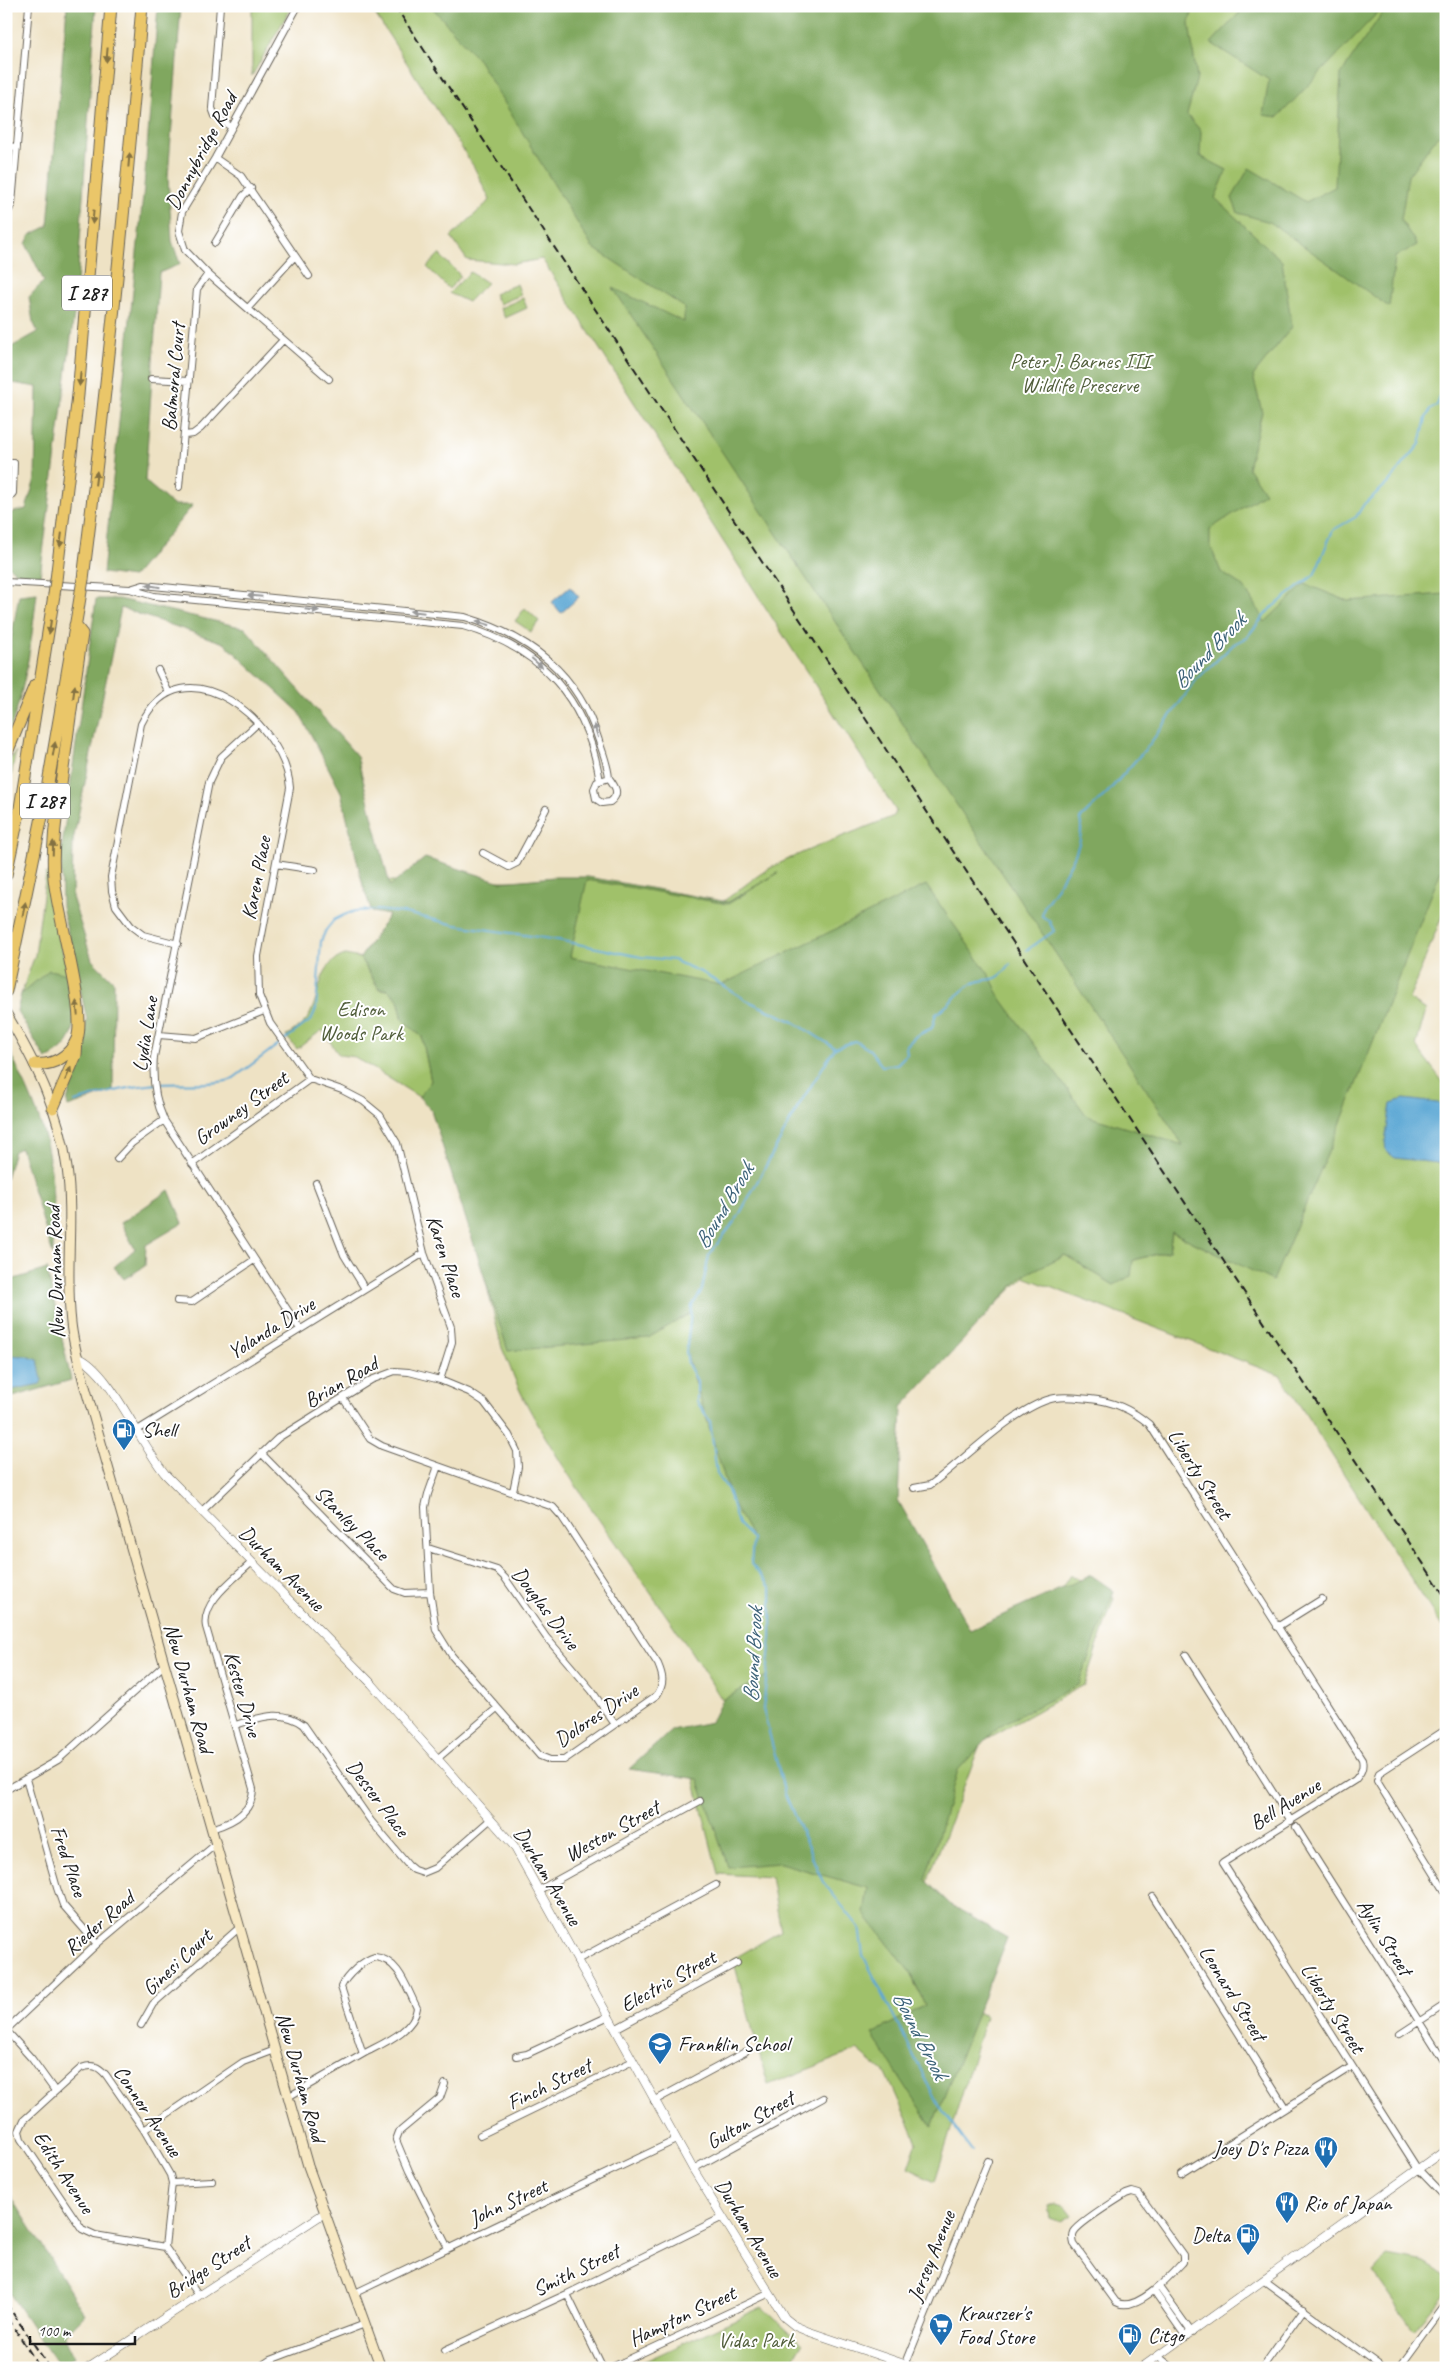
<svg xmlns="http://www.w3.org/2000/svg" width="1452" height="2374" viewBox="0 0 1452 2374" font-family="Caveat,sans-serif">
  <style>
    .green { fill: #a0c16a; stroke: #5e6e43; fill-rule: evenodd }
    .forest { fill: #80a75e; stroke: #4e623d }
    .water { fill: #5ba7d4; stroke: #3c6278 }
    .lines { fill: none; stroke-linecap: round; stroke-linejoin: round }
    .stream { stroke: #5ba7d4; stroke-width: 2 }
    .minor-casing { stroke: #666157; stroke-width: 8 }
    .tertiary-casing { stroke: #666157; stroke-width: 9 }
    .secondary-casing { stroke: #666157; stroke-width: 11 }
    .motorway-casing { stroke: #666157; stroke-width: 13 }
    .minor { stroke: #fff; stroke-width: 6 }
    .tertiary { stroke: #fff; stroke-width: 8 }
    .secondary { stroke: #f7e8c3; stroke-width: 9 }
    .motorway { stroke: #eac669; stroke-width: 11 }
    .rail { stroke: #1c1c1c; stroke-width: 2; stroke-dasharray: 8 4; stroke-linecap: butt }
    .motorway-bridge-casing { stroke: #666157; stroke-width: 13; stroke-linecap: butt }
    .motorway-bridge { stroke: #eac669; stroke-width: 11 }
    .oneway { fill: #837142 }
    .oneway2 { fill: #999 }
    .labels { text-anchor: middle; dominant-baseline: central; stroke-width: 4; stroke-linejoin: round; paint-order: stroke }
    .shield { fill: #fff; stroke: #606060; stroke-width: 1 }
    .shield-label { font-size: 20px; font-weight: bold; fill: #1c1c1c }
    .street-label { font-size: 21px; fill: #1c1c1c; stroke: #fff }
    .park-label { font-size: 21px; fill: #515e3b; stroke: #fff }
    .poi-label { font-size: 21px; fill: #1c1c1c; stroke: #fff; text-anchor: start }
    .water-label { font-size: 22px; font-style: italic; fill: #3c6278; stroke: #fff }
  </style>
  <rect width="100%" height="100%" fill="#fff"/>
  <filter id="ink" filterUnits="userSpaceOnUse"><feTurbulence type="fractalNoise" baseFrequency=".02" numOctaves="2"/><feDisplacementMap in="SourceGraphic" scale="10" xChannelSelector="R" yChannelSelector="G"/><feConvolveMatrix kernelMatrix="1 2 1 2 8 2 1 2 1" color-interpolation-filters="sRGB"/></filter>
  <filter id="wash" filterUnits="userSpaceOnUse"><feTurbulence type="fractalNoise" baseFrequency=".0096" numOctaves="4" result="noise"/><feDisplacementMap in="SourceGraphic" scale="20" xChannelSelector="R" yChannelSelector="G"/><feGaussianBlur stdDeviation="1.12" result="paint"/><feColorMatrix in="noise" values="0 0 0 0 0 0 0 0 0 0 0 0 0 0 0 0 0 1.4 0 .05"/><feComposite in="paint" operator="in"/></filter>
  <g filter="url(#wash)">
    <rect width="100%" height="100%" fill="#eee2c4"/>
    <path class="green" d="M252,6h40l-40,70z
      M370,6h1076v900l-37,93 17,11 -10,36 30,40v547l-165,-257 -257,-99 -144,140 -3,50 86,189 89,-52 18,-29 44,23 -30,87 -103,57 -83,215 12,15 8,19 68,25 -51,165 -27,-13 9,-26 -30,-67 -30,-25 -89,35 -35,-126 48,-28 -10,-54 -53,-3 -25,-100 31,-75 -2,1c-62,-102 -141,-194 -197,-299 -9,-17 -15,-35 -23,-53l-114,-467h171l27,3 1,-5 135,23c18,-12 35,-28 54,-37 38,-19 79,-33 118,-49l2,-5 -354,-552 -28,5 -47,-4 -16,-23 39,-37 -16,-33zM1158,1146l74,115 -60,-29 -3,19 -36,9 -19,25 -49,-30 -36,17z
      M439,254l22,22 -12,13 -22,-22z
      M470,272l17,11 -19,19 -19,-9z
      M517,284l4,11 -22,9 -5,-10z
      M523,298l4,10 -22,10 -5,-10z
      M525,608l14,13 -8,11 -16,-11z
      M16,751l-10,51v-37z
      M46,873h3l5,44 15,60 -48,17 14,-39z
      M345,955l15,3 19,31 9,1 10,9 5,21 19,17 9,44 -12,16 -64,-40 -16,-2 -17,-25 -25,19 -11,-13c7,-5 17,-11 22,-18 13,-22 9,-54 37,-63z
      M1056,2204l8,2 8,10 -11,6 -11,-4 -2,-11z
      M1388,2256l37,7 21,13v15l-32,39 -41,-58z
      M762,2307l40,37 -15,24h-157z"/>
    <path class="forest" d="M67,6h29l-20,293 -36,277 -17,1 -17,-12v-51l20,-5 9,-30 2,-92 -31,-5v-32l32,-18 -5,-10 -4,-25 15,-16 -18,-37 4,-9 18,-9z
      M158,6h23l-13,171 4,64 8,23 -21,9 -14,208 28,24h20l-60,72 -30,-4 41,-386z
      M431,6h763l-5,17 8,55 -10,37 14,16 -1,25 27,14 -12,28 67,63 10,66 -39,49 9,36 -14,56 17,25 -55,36v16l11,27 23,15 21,35 40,-38 43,17 98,-7v264l-107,269 -66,154 -101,-49 -3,19 -36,9 -2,16 -17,9 -49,-30 -43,21 -120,131 -4,93 72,130 121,-55 23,16 -36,94 -79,41 -41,44 -33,110 25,24 57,34 -75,189 -60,-93 53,-29 -15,-33 -46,-59 4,-25 -88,-25 -52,4 -30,-88 -69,-10 43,-39 39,-8 11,-22 44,-24 5,-39v-49l-20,-24 2,-25 -21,-37 -46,-150 5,-39 -43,25 -140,13 -77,-241 -12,-13 12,-16 -9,-44 -19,-17 -5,-21 -10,-9 -9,-2 -19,-30 29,-43 -17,-3 -9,-26 -22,-94 -42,-80 -75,-69 -103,-35 -48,233 -1,56 20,63 22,22 -1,109 -45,16 -1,-5 20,-82 -25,-113 -1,-54 35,-254h23l126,29 112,128 33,130 35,-28 76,24 53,-5h34l140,25 50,-29 -50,31 -141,-24 -17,77 151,28 205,-100 64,91 11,23 86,117 96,29 -570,-857 71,34v-15l-92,-60 -113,-186z
      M1246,6h138l-106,111 -15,-2 6,-35 -58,-37z
      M1387,6h59v126l-10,6 -28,38 -7,44 16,25 -22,12 -6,50 -119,-85 -32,-9 -6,-15 17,-30 57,34 29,-15 6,-113z
      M37,593c-6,50 -11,99 -31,146v-71l13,-73z
      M49,970l14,3 6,4c6,35 15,65 -23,82l-29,-48 4,-17z
      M10,1052c15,32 32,65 38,100 6,34 6,69 5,103l-32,-107 -7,3 -8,27v-109z
      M169,1190l14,33 -37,22 -1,21 -21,13 -10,-12 21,-18 -14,-26z
      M47,1269l24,111 -65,19v-125l2,7z
      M6,2188l79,127 -21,21 10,21 -15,10 -53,-79z"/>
    <path class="water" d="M570,587l9,10 -18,16 -9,-11z
      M1404,1099l42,5v60l-51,-6 -9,-7 -1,-9 6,-39z
      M6,1355l20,1 12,4 4,20 -2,4 -34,7z"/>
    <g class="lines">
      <path class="stream" d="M1027,950l27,-19 -5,-10 -7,-5c1,-11 6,-15 12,-24 12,-21 32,-47 26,-73l27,-26 42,-48 48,-66 37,-35 12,-6 23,-28 45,-35 19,-45 23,-13 8,-13 24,-21 32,-39 6,-26 4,-8 7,-5 9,-24
        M75,1102c27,-8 55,-16 83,-18 25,-2 49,2 73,-4l80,-60 5,-11 5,-68 5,-11 8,-10 10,-5 11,-4 22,-1 28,3 51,12 102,15 83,17 32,3 30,13 43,27 48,22 41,26
        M972,2151l-34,-47 -75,-149 -4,-28 -36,-45 -38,-88 -22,-85 8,-72v-49l-20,-24 2,-25 -15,-15 -10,-34 -11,-16 -7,-53 -13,-19v-21l-9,-17 -2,-12 6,-46 10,-16 7,-35 29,-38 61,-112 36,-57 20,-7 15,9 12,16 15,-2 10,-10 -1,-8 10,-10 16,-8 4,-14c13,-8 21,-21 34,-29 18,-11 24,3 40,-21"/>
    </g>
  </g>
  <g filter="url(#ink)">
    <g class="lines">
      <g class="minor-casing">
        <path id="minor" d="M220,6l-8,102 3,8 16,11
          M298,6l-83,152 -33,54 -3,19 6,19 23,24 121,105
          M6,146l11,1
          M215,158l26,18 68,100
          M6,216l6,-12 17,-198
          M215,243l28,-47 8,-8
          M248,308l47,-52
          M151,379l38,2
          M185,435l8,-1 8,-6 82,-88
          M6,463h8l-1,30 -7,8
          M179,487l18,-198 11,-15
          M6,582l124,7 24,7 309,30c80,23 124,74 137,155
          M130,589l13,-4 322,32c66,20 113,56 134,124 4,12 9,24 10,37
          M158,670l11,23
          M257,724l-36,33 -12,25 -55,275c-2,23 1,43 10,63l136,209
          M609,778c6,8 12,16 1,24l-8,1 -6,-4 -2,-10 3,-7z
          M483,853l26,14 8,-4 29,-54
          M276,864l39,6
          M178,944l-35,-9 -12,-9 -15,-20 -4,-15 -1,-14 30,-153c42,-86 145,1 149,64l-32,168 1,39 11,28 40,56 32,11 21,11 17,14 17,28 27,110 27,74 1,15 -12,38
          M159,1035l37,3 68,-27
          M117,1159l15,-16 32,-23
          M192,1164l118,-85
          M316,1183l28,72 21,34
          M177,1301l15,1 62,-42
          M343,1398l27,41 12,7 171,61 9,10 96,147c5,12 7,19 -1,31l-93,65h-14l-10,-4 -88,-100 -16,-26 -6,-38 -5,-85 3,-13 10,-28
          M136,1431l288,-178
          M261,1453l133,136 11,4 25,-1
          M914,1488l16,-3c33,-24 87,-80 125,-87 11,-2 24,0 35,1 23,2 41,10 59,25l213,335c2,9 -1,14 -7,21l-132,83 194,305 29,30
          M202,1511l76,-73 93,-58 24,-9 14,1 31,8 29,12 15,10 25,33 8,16 1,16 -5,24
          M428,1548l69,22 8,8 41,59 46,54 22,32
          M1277,1627l45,-28
          M1186,1655l105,166
          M235,1725c24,-7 47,-17 69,0l67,96 37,44 6,5 9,3 12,-5 56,-49
          M1446,1731l-1,-1 -66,43 -2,8 69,112
          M437,1759l60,-51
          M26,1779l31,109 6,17 34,39
          M6,1790l52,-30 106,-95
          M1296,1827l150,237
          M211,1829c21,-6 42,-17 42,-40l-47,-162c-5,-26 30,-49 46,-65
          M539,1890l161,-89
          M1153,1897l132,210
          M375,1957c24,2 32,32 42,51 -3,24 -36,36 -54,46l-22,-67c5,-11 22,-27 34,-30z
          M577,1960l139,-75
          M141,2025l12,-21 87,-77
          M615,2029l122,-66
          M6,2030l91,-86 119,-100
          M6,2030l26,29 23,32
          M1400,2034l46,-30
          M516,2056l11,-2 82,-38
          M445,2084l-5,14 -41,34 -3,8 13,31 39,77
          M288,2097l75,-43
          M654,2101l91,-49
          M144,2130l99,-68 32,-12
          M480,2135l153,-74
          M693,2169l130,-71
          M1181,2174l170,-107
          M172,2183l40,-2
          M1132,2192l7,2 44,61v7c-13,14 -47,52 -67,40l-42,-58c-1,-4 -2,-8 0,-12 5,-9 41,-31 52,-38z
          M165,2247l-70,-12 -13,-6 -61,-90 -2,-8 5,-11 57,-52c12,-4 17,-2 25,7l38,55 26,45 2,8 -7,64 33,47
          M1263,2280l120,88
          M1159,2287l33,46
          M1154,2291l32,46
          M353,2294l323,-154
          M567,2294l36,74
          M445,2350l122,-56 154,-76
          M1158,2356l15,12
          M906,2363l82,-202
          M258,2368l12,-8 95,-36
          M610,2368l158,-74
          M1262,2368l42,-59
          M1399,2368l47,-64"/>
      </g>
      <g class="tertiary-casing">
        <path id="tertiary" d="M77,1357c33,12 64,89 89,118l206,209 142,162 179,323 92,149 10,8 12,5 109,37
          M88,2368l235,-154
          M1141,2368l305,-219"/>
      </g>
      <g class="secondary-casing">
        <path id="secondary" d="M6,1013c29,49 54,98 61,155 7,51 -2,104 4,155 2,20 8,40 13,60l224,783 73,202"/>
      </g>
      <g class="motorway-casing">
        <path id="motorway" d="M83,579c24,-191 43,-381 59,-573
          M56,580l22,-185 33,-389
          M6,755l29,-70
          M6,875l14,-67 34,-213
          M6,991l37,-179 35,-202
          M35,1064c18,2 35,-8 42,-25 10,-28 -20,-124 -23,-161 -3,-37 4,-72 9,-109 6,-45 12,-90 19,-135l-7,-9
          M53,1108l23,-53 1,-15"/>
      </g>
      <use href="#minor" class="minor"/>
      <use href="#tertiary" class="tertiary"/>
      <use href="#secondary" class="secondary"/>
      <use href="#motorway" class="motorway"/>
      <path class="rail" d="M395,6l1051,1592
        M6,2303l44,65
        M8,2318l32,50"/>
      <g class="motorway-bridge-casing">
        <path id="motorway-bridge" d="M54,595l2,-15
          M78,610l5,-31"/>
      </g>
      <use href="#motorway-bridge" class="motorway-bridge"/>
    </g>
    <defs><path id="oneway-solid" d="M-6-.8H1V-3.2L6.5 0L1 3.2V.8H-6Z" transform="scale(1.25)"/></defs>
    <g class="oneway">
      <use href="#oneway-solid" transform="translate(107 55) rotate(95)"/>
      <use href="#oneway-solid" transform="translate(129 160) rotate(-85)"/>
      <use href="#oneway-solid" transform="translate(93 217) rotate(95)"/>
      <use href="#oneway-solid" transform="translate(80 379) rotate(95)"/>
      <use href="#oneway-solid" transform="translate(96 478) rotate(-83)"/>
      <use href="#oneway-solid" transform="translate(61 540) rotate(97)"/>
      <use href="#oneway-solid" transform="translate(50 627) rotate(98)"/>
      <use href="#oneway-solid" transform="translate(74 692) rotate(-82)"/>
      <use href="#oneway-solid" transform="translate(54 749) rotate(-80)"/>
      <use href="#oneway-solid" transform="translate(53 848) rotate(-88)"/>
      <use href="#oneway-solid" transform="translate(24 909) rotate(-78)"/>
      <use href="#oneway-solid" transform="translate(77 1008) rotate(-95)"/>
      <use href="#oneway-solid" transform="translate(68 1074) rotate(-66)"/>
    </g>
    <g class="oneway2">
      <use href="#oneway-solid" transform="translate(153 586) rotate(-171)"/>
      <use href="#oneway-solid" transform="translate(255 596) rotate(-175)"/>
      <use href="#oneway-solid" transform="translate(312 610) rotate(6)"/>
      <use href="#oneway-solid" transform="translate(417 612) rotate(-174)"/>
      <use href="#oneway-solid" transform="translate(483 623) rotate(-163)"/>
      <use href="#oneway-solid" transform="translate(537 663) rotate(41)"/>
      <use href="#oneway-solid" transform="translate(596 731) rotate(-107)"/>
    </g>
  </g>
  <defs>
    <g id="fuel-pin" transform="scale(1.25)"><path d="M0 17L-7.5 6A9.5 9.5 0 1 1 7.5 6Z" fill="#1f6fb2" stroke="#fff"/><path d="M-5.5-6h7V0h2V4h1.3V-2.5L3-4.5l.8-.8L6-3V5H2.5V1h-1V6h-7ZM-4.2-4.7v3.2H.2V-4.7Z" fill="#fff"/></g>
    <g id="school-pin" transform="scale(1.25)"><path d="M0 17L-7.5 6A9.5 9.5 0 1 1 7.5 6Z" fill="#1f6fb2" stroke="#fff"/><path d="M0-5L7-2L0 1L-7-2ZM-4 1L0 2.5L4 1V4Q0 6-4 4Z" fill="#fff"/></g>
    <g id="restaurant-pin" transform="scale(1.25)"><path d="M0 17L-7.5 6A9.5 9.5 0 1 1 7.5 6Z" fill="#1f6fb2" stroke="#fff"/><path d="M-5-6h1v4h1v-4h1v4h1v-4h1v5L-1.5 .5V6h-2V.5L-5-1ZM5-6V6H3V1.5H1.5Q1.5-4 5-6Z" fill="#fff"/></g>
    <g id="supermarket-pin" transform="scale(1.25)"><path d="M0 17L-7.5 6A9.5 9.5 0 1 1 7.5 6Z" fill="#1f6fb2" stroke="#fff"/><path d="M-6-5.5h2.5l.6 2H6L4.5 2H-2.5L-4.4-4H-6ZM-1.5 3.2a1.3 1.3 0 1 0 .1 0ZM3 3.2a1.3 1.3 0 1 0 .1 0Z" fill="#fff"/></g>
  </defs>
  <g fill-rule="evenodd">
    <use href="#fuel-pin" x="124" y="1430"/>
    <use href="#school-pin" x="660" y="2044"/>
    <use href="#restaurant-pin" x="1326" y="2148"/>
    <use href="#restaurant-pin" x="1287" y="2203"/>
    <use href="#fuel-pin" x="1248" y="2235"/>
    <use href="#supermarket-pin" x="941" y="2325"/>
    <use href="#fuel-pin" x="1130" y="2335"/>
  </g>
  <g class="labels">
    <g class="shield">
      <rect x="62" y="275.5" width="50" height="35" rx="4"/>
      <rect x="20" y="783.5" width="50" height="35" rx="4"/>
    </g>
    <g class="shield-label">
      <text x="87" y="293">I 287</text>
      <text x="45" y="801">I 287</text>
    </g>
    <g class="street-label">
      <text transform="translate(201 151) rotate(-62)">Donnybridge Road</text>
      <text transform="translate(173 377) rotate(-85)">Balmoral Court</text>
      <text transform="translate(256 878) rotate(-79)">Karen Place</text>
      <text transform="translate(145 1034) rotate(-81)">Lydia Lane</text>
      <text transform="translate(241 1108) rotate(-36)">Growney Street</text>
      <text transform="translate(446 1256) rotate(72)">Karen Place</text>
      <text transform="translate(55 1272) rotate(-92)">New Durham Road</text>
      <text transform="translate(271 1328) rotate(-32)">Yolanda Drive</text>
      <text transform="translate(341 1382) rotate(-30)">Brian Road</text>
      <text transform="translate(1200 1474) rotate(58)">Liberty Street</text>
      <text transform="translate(352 1523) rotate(45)">Stanley Place</text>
      <text transform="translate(282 1568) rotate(45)">Durham Avenue</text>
      <text transform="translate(546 1608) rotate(53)">Douglas Drive</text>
      <text transform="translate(189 1688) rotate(74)">New Durham Road</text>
      <text transform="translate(243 1694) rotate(74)">Kester Drive</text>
      <text transform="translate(596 1715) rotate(-34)">Dolores Drive</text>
      <text transform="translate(378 1798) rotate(53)">Desser Place</text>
      <text transform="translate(1285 1804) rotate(-32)">Bell Avenue</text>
      <text transform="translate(612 1831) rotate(-29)">Weston Street</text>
      <text transform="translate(69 1861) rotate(71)">Fred Place</text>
      <text transform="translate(548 1876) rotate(59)">Durham Avenue</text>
      <text transform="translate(99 1923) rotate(-41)">Rieder Road</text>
      <text transform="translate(1385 1937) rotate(58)">Aylin Street</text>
      <text transform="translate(177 1962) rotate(-43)">Ginesi Court</text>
      <text transform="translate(668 1981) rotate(-29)">Electric Street</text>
      <text transform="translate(1233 1993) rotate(58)">Leonard Street</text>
      <text transform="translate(1333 2008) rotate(58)">Liberty Street</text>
      <text transform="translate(301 2077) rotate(74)">New Durham Road</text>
      <text transform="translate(549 2084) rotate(-26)">Finch Street</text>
      <text transform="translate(148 2111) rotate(56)">Connor Avenue</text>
      <text transform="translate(750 2120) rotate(-29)">Gulton Street</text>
      <text transform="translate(64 2172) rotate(57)">Edith Avenue</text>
      <text transform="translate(508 2202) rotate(-25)">John Street</text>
      <text transform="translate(749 2228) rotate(59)">Durham Avenue</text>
      <text transform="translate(931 2256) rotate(-68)">Jersey Avenue</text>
      <text transform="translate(208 2267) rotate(-33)">Bridge Street</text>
      <text transform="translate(576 2270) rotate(-26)">Smith Street</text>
      <text transform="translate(682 2316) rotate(-25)">Hampton Street</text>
    </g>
    <g class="park-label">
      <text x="1080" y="361">Peter J. Barnes III<tspan x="1080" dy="24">Wildlife Preserve</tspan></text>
      <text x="361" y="1009">Edison<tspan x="361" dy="24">Woods Park</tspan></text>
      <text x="756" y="2340">Vidas Park</text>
    </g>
    <g class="poi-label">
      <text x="142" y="1430">Shell</text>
      <text x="678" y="2044">Franklin School</text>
      <text x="1308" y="2148" text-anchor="end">Joey D's Pizza</text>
      <text x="1304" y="2203">Rio of Japan</text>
      <text x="1230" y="2235" text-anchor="end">Delta</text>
      <text x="958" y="2313">Krauszer's<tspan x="958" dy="24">Food Store</tspan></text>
      <text x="1148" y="2335">Citgo</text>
    </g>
    <g class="water-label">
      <text transform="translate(1209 651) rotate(-46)">Bound Brook</text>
      <text transform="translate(724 1206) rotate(-59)">Bound Brook</text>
      <text transform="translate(753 1655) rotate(-87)">Bound Brook</text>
      <text transform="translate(920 2035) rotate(63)">Bound Brook</text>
    </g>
  </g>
  <rect width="1452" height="2374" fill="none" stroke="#fff" stroke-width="25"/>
  <path d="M30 2336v8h105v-8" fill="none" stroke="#1c1c1c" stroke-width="2.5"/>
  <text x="38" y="2336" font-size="15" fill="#1c1c1c" stroke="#ffffff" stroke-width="4" paint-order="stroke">100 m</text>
</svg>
